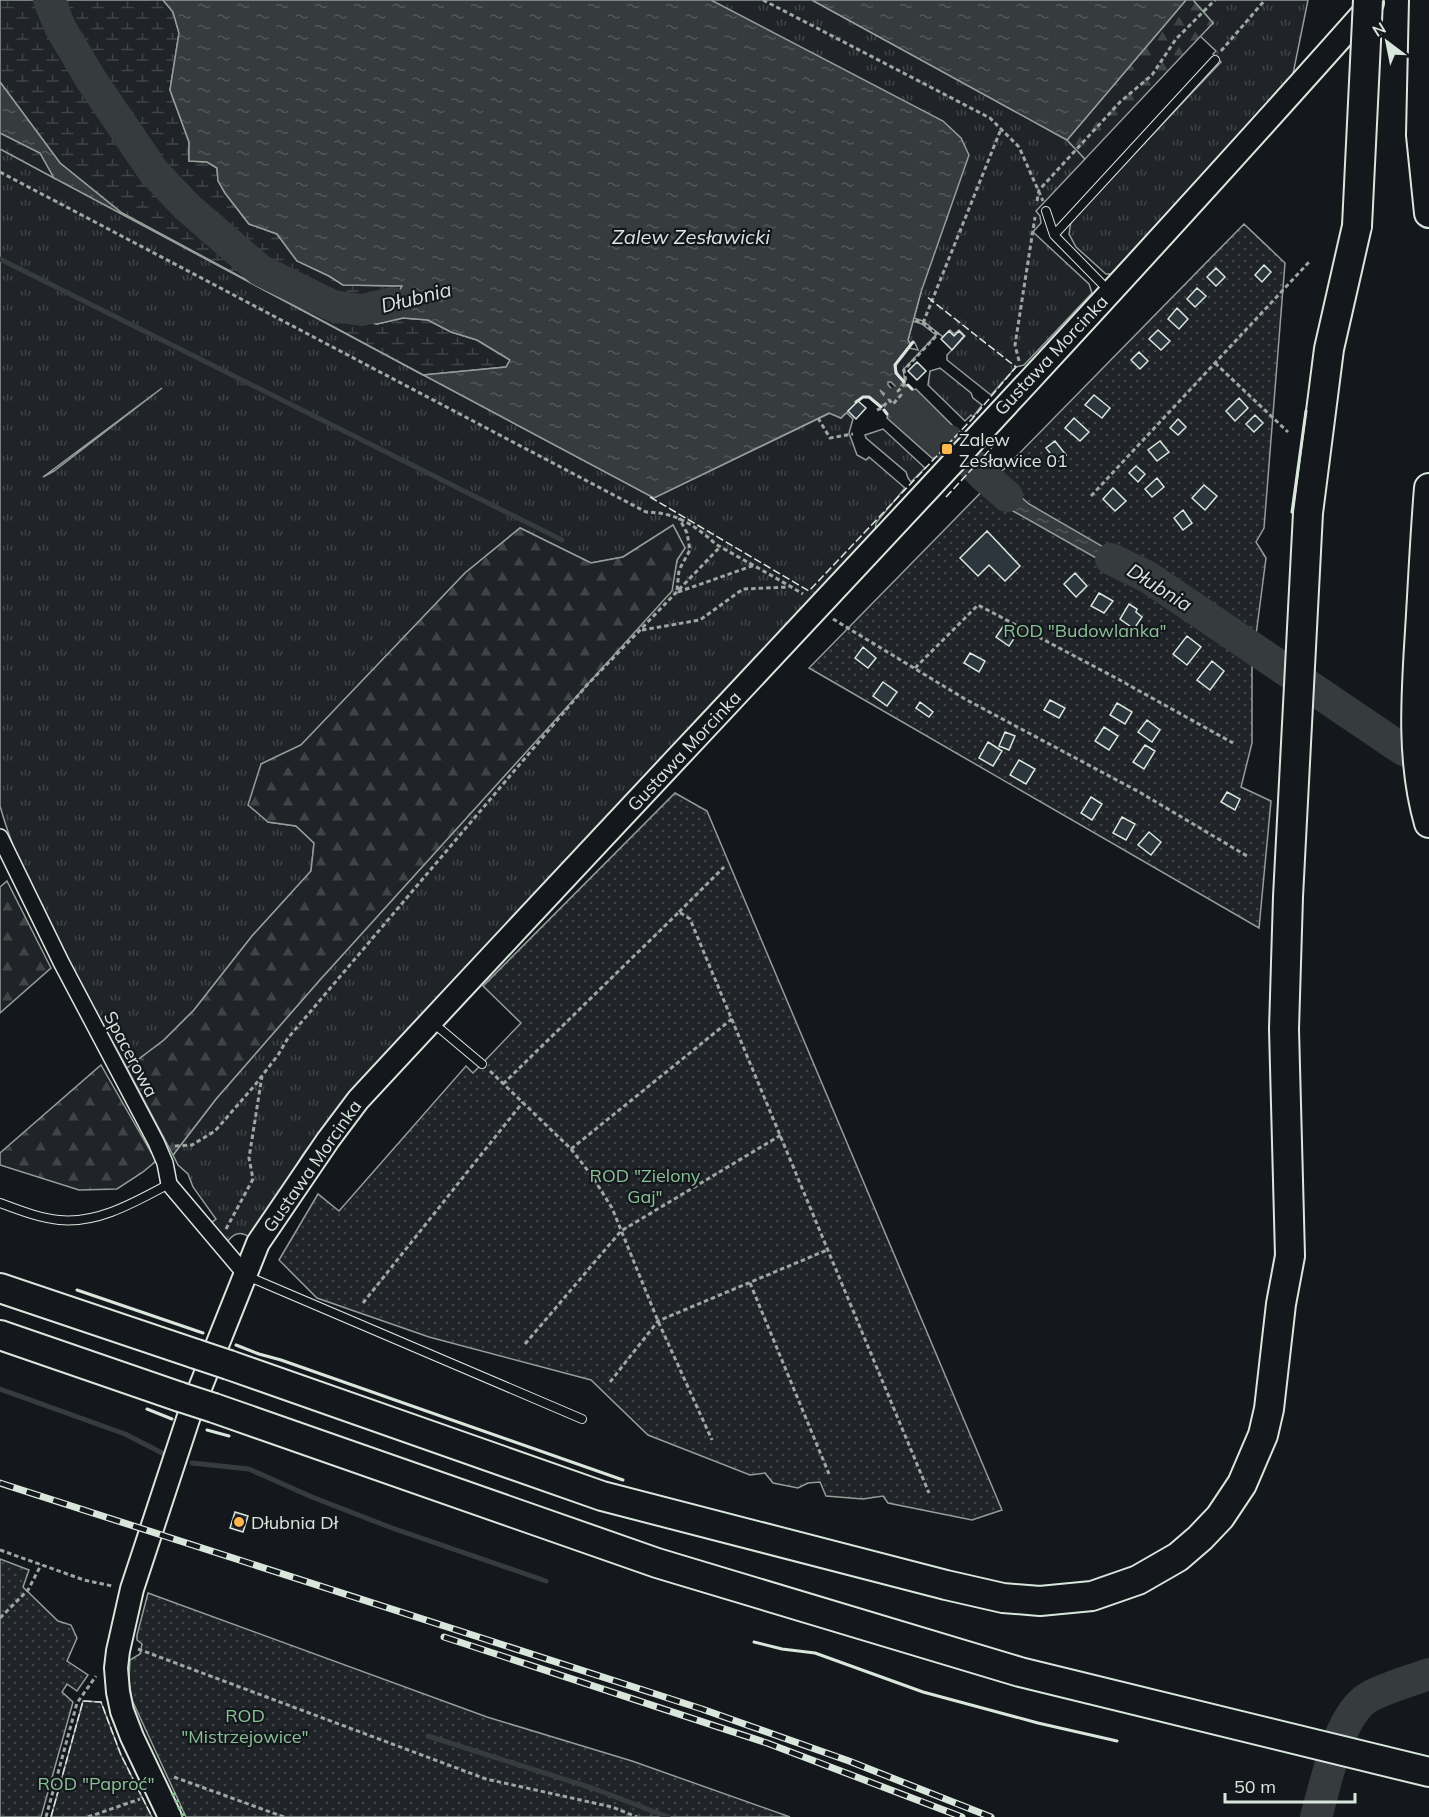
<svg xmlns="http://www.w3.org/2000/svg" width="1429" height="1817" viewBox="0 0 1429 1817" font-family="Mulish,sans-serif">
  <style>
    .grass { fill: url(#grass-tufts); stroke: #939e99; stroke-width: 1.5; fill-rule: evenodd }
    .forest { fill: url(#forest-firs); stroke: #939e99; stroke-width: 1.5 }
    .wetland { fill: url(#wetland-marsh); stroke: #939e99; stroke-width: 1.5 }
    .park { fill: url(#park-dots); stroke: #939e99; stroke-width: 1.5 }
    .water { fill: url(#water-ripples); stroke: #939e99; stroke-width: 1.5 }
    .lines { fill: none; stroke-linecap: round; stroke-linejoin: round }
    .stream { stroke: #363b3e; stroke-width: 5 }
    .river { stroke: #363b3e; stroke-width: 32 }
    .building { fill: #2c363c; stroke: #d8e6dc; stroke-width: 1.5 }
    .lane-casing { stroke: #d8e6dc; stroke-width: 10 }
    .street-casing { stroke: #d8e6dc; stroke-width: 18 }
    .secondary-casing { stroke: #d8e6dc; stroke-width: 26 }
    .highway-casing { stroke: #d8e6dc; stroke-width: 32 }
    .path { stroke: #9da8a2; stroke-width: 3; stroke-dasharray: 4.5 3; stroke-linecap: butt }
    .lane { stroke: #14181c; stroke-width: 8 }
    .street { stroke: #14181c; stroke-width: 15 }
    .secondary { stroke: #14181c; stroke-width: 22 }
    .highway { stroke: #14181c; stroke-width: 28 }
    .rail-casing { stroke: #d8e6dc; stroke-width: 7 }
    .rail { stroke: #14181c; stroke-width: 4.5; stroke-dasharray: 14; stroke-linecap: butt }
    .highway-bridge-casing { stroke: #d8e6dc; stroke-width: 32; stroke-linecap: butt }
    .highway-bridge { stroke: #14181c; stroke-width: 28 }
    .hedge { stroke: #8ac095; stroke-width: 4.5; stroke-dasharray: 3 4.5; stroke-linecap: butt }
    .fence { stroke: #d8e6dc; stroke-width: 1.5; stroke-dasharray: 8 3; stroke-linecap: butt }
    .wall { stroke: #d8e6dc; stroke-width: 3 }
    .poi-dot { fill: #ffb74d; stroke: #14181c; stroke-width: 2 }
    .labels { text-anchor: middle; dominant-baseline: central; stroke-width: 4.5; stroke-linejoin: round; paint-order: stroke }
    .street-label { font-size: 18px; fill: #d8e6dc; stroke: #14181c }
    .poi-label { font-size: 18px; fill: #d8e6dc; stroke: #14181c; text-anchor: start }
    .park-label { font-size: 18px; fill: #8ac095; stroke: #14181c }
    .water-label { font-size: 20px; font-style: italic; fill: #d8e6dc; stroke: #14181c }
  </style>
  <defs>
    <pattern id="grass-tufts" width="24" height="20" patternUnits="userSpaceOnUse" patternTransform="scale(1.5)"><rect width="24" height="20" fill="#202428"/><path d="M3 7l-1-3M5 7V3M7 7l1-3M15 17l-1-3M17 17v-4M19 17l1-3" fill="none" stroke="#404447"/></pattern>
    <pattern id="forest-firs" width="22" height="20" patternUnits="userSpaceOnUse" patternTransform="scale(1.5)"><rect width="22" height="20" fill="#202428"/><path d="M5 1l3.5 6h-7zM16 11l3.5 6h-7z" fill="#404447"/></pattern>
    <pattern id="wetland-marsh" width="20" height="14" patternUnits="userSpaceOnUse" patternTransform="scale(1.5)"><rect width="20" height="14" fill="#202428"/><path d="M1 5h8M5 5V1M11 12h8M15 12V8" fill="none" stroke="#404447"/></pattern>
    <pattern id="park-dots" width="8" height="8" patternUnits="userSpaceOnUse" patternTransform="scale(1.5)"><rect width="8" height="8" fill="#202428"/><path d="M2 2h.1M6 6h.1" fill="none" stroke="#404447" stroke-width="1.8" stroke-linecap="round"/></pattern>
    <pattern id="water-ripples" width="26" height="14" patternUnits="userSpaceOnUse" patternTransform="scale(1.5)"><rect width="26" height="14" fill="#363b3e"/><path d="M2 4q2-2 4 0t4 0M15 11q2-2 4 0t4 0" fill="none" stroke="#525759"/></pattern>
  </defs>
  <rect width="100%" height="100%" fill="#14181c"/>
  <path class="grass" d="M711,0h101l255,140 18,19 -49,52 4,5 1,7 -8,9 56,52 3,9 -68,72 -8,2 -25,28 -44,-35v-5l18,-19 -6,-6 -5,4 -4,-4 -7,7 -20,-16 -9,-3 7,-26z
    M1193,0h115l-15,74 -182,200h-5l-30,-27 -7,-13 2,-13 150,-159 -8,-8 3,-3 -16,-15 13,-13z
    M0,149l654,349 176,-85 11,5 5,-6 7,7 -4,14 8,22 9,5 3,-3 36,31 -29,35 -1,9 -505,539 -66,82 -35,56 -20,28c-8,-6 -15,-4 -21,4l-17,-18 5,-4 -23,-32 -5,-13 -10,-9 -5,-10 43,-56 102,-117 353,-391 6,-31 8,-12 -12,-23 -50,32 -32,6 -71,-35 -55,45 -164,172 -40,19 7,58 28,4 18,17 -3,28 -59,65 -58,74 -30,30 -37,28c-45,-83 -101,-170 -127,-262zM162,388l-108,83 -11,6z
    M913,321l9,3 14,11 -33,35 2,11c-17,-13 -7,-21 4,-33l9,2 -3,-7 -2,-1 -2,3 -3,-5z
    M940,368l31,25 2,5 9,7 -9,12 -2,-2 -6,6 -37,-36 2,-14z
    M883,429l42,39 -14,14 -3,-4 -2,-6 -40,-34 -1,-3z"/>
  <path class="forest" d="M1186,0h7l20,23 -128,136 -18,-19z
    M673,525l12,23 -8,12 -5,31 -354,391 -102,117 -43,56 -46,-87 37,-28 30,-30 58,-74 59,-65 3,-28 -18,-17 -28,-4 -20,-17 13,-41 40,-19 164,-172 55,-45 71,35 32,-6z
    M7,881l44,87 -51,45v-126z
    M101,1065l55,96 -13,11 -26,17 -38,1 -79,-25v-12z"/>
  <path class="wetland" d="M0,0h163l10,12 6,21 -9,57 19,52v19l18,1 10,6 1,12 7,13 24,31 28,10 20,27 32,15 14,9 59,1 -5,9 -44,9 -10,13 34,7 26,-6 25,2 23,12 26,8 33,20 -4,7 -83,8 -301,-162 -62,-50 -60,-81z
    M0,133l40,20 14,25 -54,-29z"/>
  <path class="park" d="M1244,224l41,39 -21,265 -8,14 10,16 -14,108v77l-11,44 30,14 -12,127 -450,-260z
    M675,793l32,18 295,699 -30,10 -84,-17 -5,-7 -20,3 -37,-3 -6,-14 -12,1 -10,5 -25,-5 -8,-10 -15,2 -102,-40 -57,-55 -162,-43 -112,-39 -38,-38 39,-66 21,17 127,-145 7,7 48,-50 -38,-37z
    M0,1559l29,11 -6,17 35,34 13,4 6,13 -10,23 21,14 -11,16 -10,-7 -5,8 11,10 -32,115h-41z
    M148,1593l339,124 145,44 158,56h-604l-54,-117 -3,-20 1,-20 10,-6 2,-10 -5,-4v-5z
    M83,1701l18,1 20,53 31,62h-101z"/>
  <path class="water" d="M163,0h548l232,121 18,17 8,17 -48,137 -13,48 3,5c-15,17 -23,20 -7,37l-6,7 -7,-7h-3v3l9,9 -5,6 -12,-10 7,10 -6,7 -10,-9 -8,-1 -22,21 -12,-5 -175,85 -600,-320 -14,-25 -40,-20v-51l60,81 62,50 301,162 83,-8 4,-7 -33,-20 -26,-8 -23,-12 -25,-2 -26,6 -34,-7 10,-13 44,-9 5,-9 -59,-1 -14,-9 -32,-15 -20,-27 -28,-10 -24,-31 -7,-12 -1,-13 -10,-6 -18,-1v-19l-19,-52 9,-57 -6,-21z
    M812,0h374l-119,140z
    M907,385l6,5 3,-1 43,43 -26,27 -46,-41 1,-4 -4,-4 7,-7 5,4 6,-8 3,1 41,40 2,-2 -46,-47z
    M981,460l11,16 8,3 29,25 97,56 22,17 -36,-10 -99,-56 -47,-34z"/>
  <g class="lines">
    <path class="stream" d="M0,259l562,281
      M0,1389l125,45 39,20
      M192,1463l57,6 63,28 80,31 154,53
      M428,1736l167,53 73,28"/>
    <path class="river" d="M49,0l11,27 30,51 63,93 34,36 73,63 73,36 29,4 30,-7
      M899,402l44,41 6,-2 36,36 22,19
      M1111,559l37,18 254,172 27,13
      M1316,1817c10,-33 22,-102 53,-120 18,-10 41,-16 60,-23"/>
  </g>
  <path class="building" d="M1264,265l7,7 -9,10 -7,-7z
    M1216,268l9,9 -9,9 -9,-9z
    M1197,288l9,8 -11,11 -8,-8z
    M1177,308l11,11 -9,10 -11,-10z
    M1158,330l12,11 -9,9 -12,-11z
    M949,331l5,5 5,-5 5,5 -12,14 -11,-11z
    M1139,352l9,9 -8,8 -9,-9z
    M917,362l9,9 -9,9 -9,-9z
    M1094,395l16,13 -8,10 -17,-13z
    M1239,398l9,10 -13,13 -9,-10z
    M858,401l8,7 -10,11 -8,-8z
    M1255,415l8,8 -9,9 -8,-8z
    M1074,418l15,14 -9,9 -15,-13z
    M1178,419l8,8 -8,8 -8,-7z
    M1055,441l11,14 -9,7 -11,-14z
    M1160,441l9,11 -12,9 -9,-11z
    M1136,466l9,8 -7,8 -9,-9z
    M1157,478l7,9 -12,10 -7,-8z
    M1204,485l13,11 -12,14 -13,-12z
    M1113,488l13,13 -11,10 -12,-12z
    M1183,510l9,13 -9,7 -9,-12z
    M987,531l33,35 -15,15 -16,-16 -11,11 -18,-18z
    M1075,573l12,13 -11,11 -12,-13z
    M1099,593l14,8 -9,12 -13,-7z
    M1129,604l8,5 -1,3 6,5 -8,12 -14,-10z
    M1004,625l13,9 -8,12 -13,-9z
    M1187,636l14,11 -14,18 -14,-11z
    M863,647l13,11 -8,10 -13,-10z
    M970,653l15,8 -6,11 -15,-9z
    M1212,661l12,10 -14,19 -13,-10z
    M883,682l14,10 -10,14 -14,-10z
    M1050,700l15,8 -6,10 -15,-8z
    M920,702l13,10 -4,5 -13,-9z
    M1117,703l15,9 -7,12 -15,-9z
    M1147,720l13,10 -8,12 -14,-10z
    M1104,727l14,9 -9,14 -14,-9z
    M1005,732l10,4 -6,14 -10,-4z
    M988,742l14,9 -9,15 -14,-8z
    M1145,745l10,6 -11,18 -11,-7z
    M1019,760l16,9 -9,15 -16,-9z
    M1227,792l13,7 -5,11 -14,-8z
    M1091,797l11,7 -10,16 -11,-7z
    M1122,817l13,7 -9,16 -13,-7z
    M1149,832l12,10 -10,13 -13,-10z
    M235,1512l13,4 -5,16 -13,-4z"/>
  <g class="lines">
    <g class="lane-casing">
      <path id="lane" d="M1046,211l8,24
        M1109,291l-55,-56 161,-175
        M432,1022l50,42
        M0,1203c19,7 39,15 59,17 39,4 76,-18 110,-36
        M247,1276l335,143"/>
    </g>
    <g class="street-casing">
      <path id="street" d="M0,837l61,125 95,180 9,21 4,21 77,91"/>
    </g>
    <g class="secondary-casing">
      <path id="secondary" d="M170,1817l-38,-80 -10,-26 -4,-19 -2,-24 2,-17 14,-62 58,-176 68,-170 70,-103 30,-40c338,-365 683,-724 1014,-1097"/>
    </g>
    <g class="highway-casing">
      <path id="highway" d="M1424,0l-3,135 8,78
        M1429,488c-4,48 -6,95 -9,143 -4,64 -9,130 9,192
        M0,1288l196,66
        M0,1335l180,62
        M229,1365l373,131 344,89 57,13 37,3 52,-5 46,-16 40,-23 22,-19 20,-21 22,-33 21,-49 6,-26 12,-105 9,-48 -6,-227 4,-132 20,-384 21,-164 28,-123
        M214,1408l443,155 363,109 409,100"/>
    </g>
    <path class="path" d="M763,0l227,118 29,29 24,54
      M1221,51l44,-51
      M0,172l646,340c25,1 39,7 59,23 5,3 8,8 14,11 28,16 56,31 84,48
      M1037,201l2,-11 81,-88 32,-27 24,-36 39,-39
      M923,323l78,-194
      M1019,361l-4,-16 20,-128
      M1215,363l73,69
      M877,410l5,-2 7,-8 4,4 8,-9 -3,-4 8,-8 -2,-13 34,-36 -15,-11 -10,-3
      M818,418l12,20 23,-4
      M1091,496l219,-235
      M677,590l2,-20 11,-20 -3,-17 -8,-15
      M678,592l77,-27
      M833,619l132,80 176,94 106,63
      M642,630l58,-10 43,-31 46,-2
      M915,668l63,-63 138,73 117,65
      M679,912l45,-45
      M490,1071l81,78 21,27 20,32 46,113 54,119
      M503,1084l176,-172 11,7 239,574
      M175,1146l17,-1 23,-14 40,-46 23,-30 10,-17 299,-353 133,-138
      M571,1149l162,-131
      M226,1229l27,-50 -4,-21 13,-82
      M750,1283l79,191
      M363,1303l160,-201
      M525,1344l96,-113 160,-96
      M610,1382l48,-61 169,-71
      M0,1550l84,30 28,6
      M0,1618l28,-28 13,-25
      M138,1649l348,130 126,28 25,10
      M174,1777l110,40
      M46,1817l31,-114 19,-27
      M88,1817l52,-18"/>
    <use href="#lane" class="lane"/>
    <use href="#street" class="street"/>
    <use href="#secondary" class="secondary"/>
    <use href="#highway" class="highway"/>
    <g class="rail-casing">
      <path id="rail" d="M0,1483l702,226 147,52 142,56
        M444,1637l323,106 195,74"/>
    </g>
    <use href="#rail" class="rail"/>
    <g class="highway-bridge-casing">
      <path id="highway-bridge" d="M1357,226l11,-226
        M196,1354l33,11
        M180,1397l34,11"/>
    </g>
    <use href="#highway-bridge" class="highway-bridge"/>
    <path class="hedge" d="M173,1793l11,24"/>
    <path class="fence" d="M650,497l159,94 163,-172 44,-52 -90,-71
      M946,497l51,-55
      M51,1817l32,-116 18,1 20,53 31,62"/>
    <path class="wall" d="M904,382l-8,-9 -1,-8 18,-23
      M908,385l4,4
      M856,402l7,-5h6l12,10
      M884,410l3,4
      M1292,512l14,-101
      M77,1290l126,43
      M236,1345l23,9 22,6 342,120
      M147,1409l25,10
      M207,1430l22,6
      M754,1642l28,7 33,4 108,39 115,31 79,18"/>
  </g>
  <g class="poi-dot">
    <rect x="941" y="443" width="12" height="12" rx="3"/>
    <circle cx="239" cy="1522" r="6"/>
  </g>
  <g class="labels">
    <g class="street-label">
      <text transform="translate(1051 355) rotate(-47)">Gustawa Morcinka</text>
      <text transform="translate(684 751) rotate(-47)">Gustawa Morcinka</text>
      <text transform="translate(131 1054) rotate(62)">Spacerowa</text>
      <text transform="translate(312 1166) rotate(-55)">Gustawa Morcinka</text>
    </g>
    <g class="poi-label">
      <text x="959" y="439">Zalew<tspan x="959" dy="21">Zesławice 01</tspan></text>
      <text x="251" y="1522">Dłubnia Dł</text>
    </g>
    <g class="park-label">
      <text x="1085" y="630">ROD "Budowlanka"</text>
      <text x="645" y="1175">ROD "Zielony<tspan x="645" dy="21">Gaj"</tspan></text>
      <text x="245" y="1715">ROD<tspan x="245" dy="21">"Mistrzejowice"</tspan></text>
      <text x="96" y="1783">ROD "Paproć"</text>
    </g>
    <g class="water-label">
      <text x="691" y="236">Zalew Zesławicki</text>
      <text transform="translate(416 297) rotate(-14)">Dłubnia</text>
      <text transform="translate(1160 587) rotate(32)">Dłubnia</text>
    </g>
  </g>
  <g transform="translate(1387 42) rotate(328)" stroke="#14181c" stroke-width="4.5" paint-order="stroke">
  <path d="M0-4.5L10 22L0 15L-10 22Z" fill="#d8e6dc"/>
  <text y="-9" font-size="16" font-weight="bold" text-anchor="middle" fill="#d8e6dc">N</text>
  </g>
  <path d="M1225 1793v9h130v-9" fill="none" stroke="#d8e6dc" stroke-width="3"/>
  <text x="1234" y="1793" font-size="18" fill="#d8e6dc" stroke="#14181c" stroke-width="4.5" paint-order="stroke">50 m</text>
</svg>
